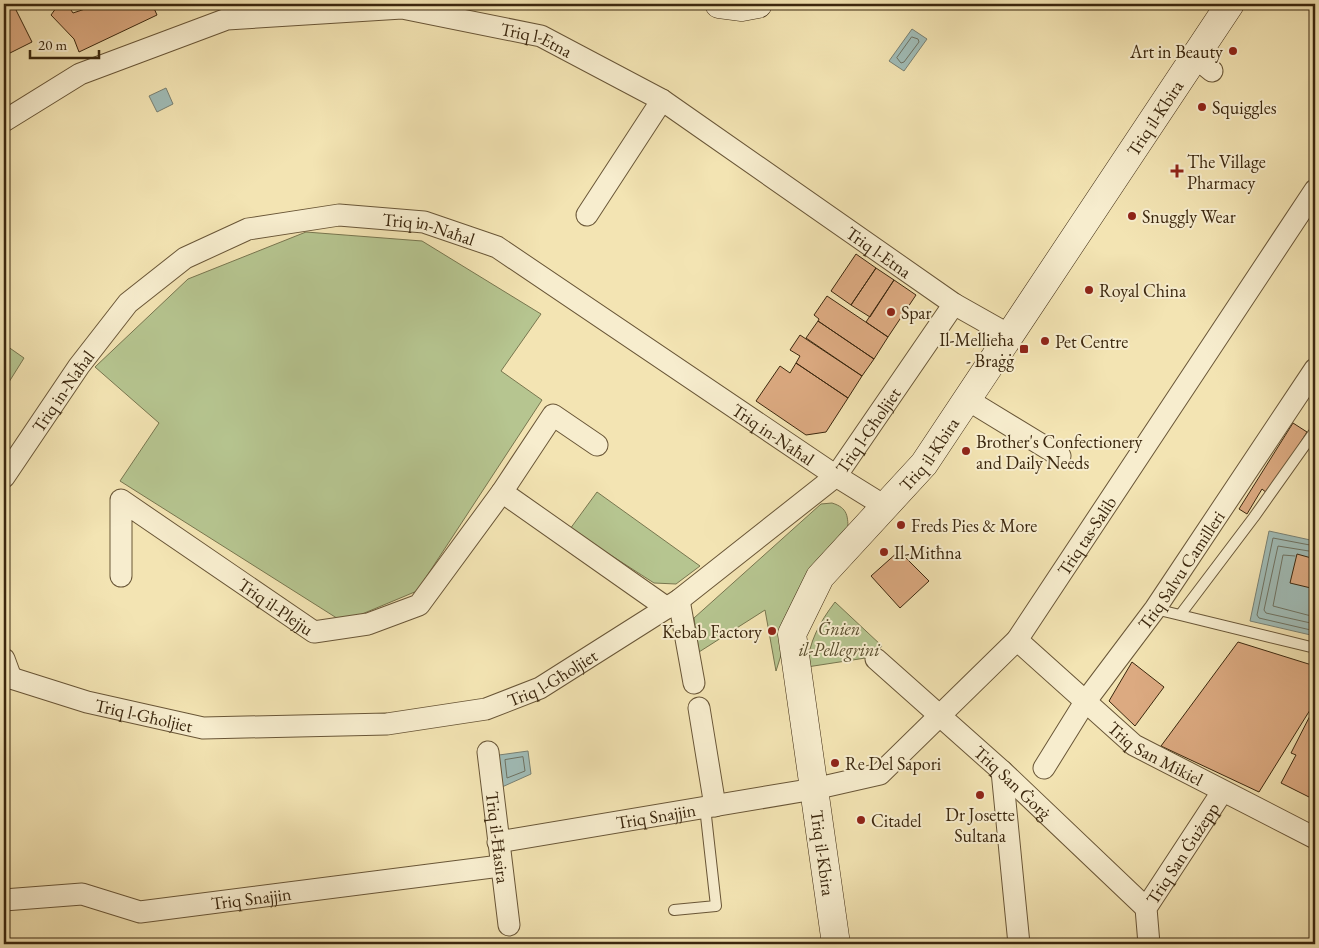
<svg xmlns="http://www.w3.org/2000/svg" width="1319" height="948" viewBox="0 0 1319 948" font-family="'EB Garamond',serif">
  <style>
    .green { fill: #b6c590; stroke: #78764f }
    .water { fill: #a0bcb7; stroke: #788073 }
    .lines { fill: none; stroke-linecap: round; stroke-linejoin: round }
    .shore { stroke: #6e7262; stroke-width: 1 }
    .building { fill: #dcaa81; stroke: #3b270e }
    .lane-casing { stroke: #695637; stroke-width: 12 }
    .street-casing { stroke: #695637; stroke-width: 23 }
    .secondary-casing { stroke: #3b270e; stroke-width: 29 }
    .lane { stroke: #f7edce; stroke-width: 10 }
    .street { stroke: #f7edce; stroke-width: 21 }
    .secondary { stroke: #f7edce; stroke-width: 28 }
    .poi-dot { fill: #8f2418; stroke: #f7edce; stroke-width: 2 }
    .labels { text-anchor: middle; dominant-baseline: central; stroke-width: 4; stroke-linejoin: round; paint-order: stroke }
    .street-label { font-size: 18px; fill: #3b270e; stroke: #f7edce }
    .poi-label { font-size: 18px; fill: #3b270e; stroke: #f7edce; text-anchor: start }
    .park-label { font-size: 18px; font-style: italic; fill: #5a4e2e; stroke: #f7edce }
  </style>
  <rect width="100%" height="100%" fill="#f3e4b3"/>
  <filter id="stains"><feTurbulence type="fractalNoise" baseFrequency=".004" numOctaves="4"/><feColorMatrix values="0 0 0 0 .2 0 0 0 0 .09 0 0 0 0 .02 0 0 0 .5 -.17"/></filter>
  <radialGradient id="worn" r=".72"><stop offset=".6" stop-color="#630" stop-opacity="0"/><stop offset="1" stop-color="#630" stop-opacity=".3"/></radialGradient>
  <path class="green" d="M306,232l116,9 119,73 -40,57 41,29 -125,191 -74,31 -223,-141 39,-58 -64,-56 93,-88z
    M4,344l20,14 -20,32z
    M597,492l103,74 -24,18 -22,-1 -84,-54z
    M832,503c16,5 16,13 16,29l-42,44 -30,95 -11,-61 -66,42 -5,-34 127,-114z
    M835,602l47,44 -10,11 -65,10c2,-25 12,-44 28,-65z"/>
  <path class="water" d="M912,29l15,10 -23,32 -15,-10z
    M166,88l7,16 -16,8 -8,-16z
    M1269,531l46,10v95l-65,-15z
    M528,751l3,23 -29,13 -3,-32z"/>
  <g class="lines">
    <path class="shore" d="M912,37l6,2 1,3 -15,20 -3,1 -4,-5z
      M1315,546l-42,-8 -16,77 2,3 56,13
      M1315,552l-37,-6 -14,64 2,3 49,11
      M1295,556l-12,-1 -10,51 42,11
      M523,757l2,14 -18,7 -2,-18z"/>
  </g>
  <path class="building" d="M4,4h9l19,38 -28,14z
    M59,4h8l6,9 12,-4 -2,-5h72l-2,2 4,9 -78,37 -5,-13 -23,-24z
    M856,254l20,14 -25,37 -20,-14z
    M876,268l18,12 -24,37 -19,-12z
    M894,280l22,15 -28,42 -22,-15z
    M827,296l61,41 -14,22 -56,-38 1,-2 -5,-4z
    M818,321l56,38 -12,17 -56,-38z
    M800,335l62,41 -14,22 -52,-35 4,-7 -10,-6z
    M796,363l52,35 -22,34 -20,3 -50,-34 24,-35 10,7z
    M1293,423l14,9 -39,62 -6,-5 -15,25 -8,-5z
    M899,551l30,30 -29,27 -29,-32z
    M1297,554l18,5v30l-25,-6z
    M1238,642l77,24v36l-56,90 -98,-46z
    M1132,662l32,25 -29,39 -26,-25z
    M1315,706v94l-34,-17 15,-28 -5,-2z"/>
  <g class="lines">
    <g class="lane-casing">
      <path id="lane" d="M1155,609l25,6 74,-98 61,-86
        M1180,615l135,33
        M674,910l42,-4 -11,-99"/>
    </g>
    <g class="street-casing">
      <g id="street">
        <path d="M1196,58l16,13"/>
        <path id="s1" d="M4,121l76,-47 147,-55 175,-11 139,28 121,64 292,204 55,31"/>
        <path d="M587,215l75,-115"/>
        <path d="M968,400l92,56"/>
        <path id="s2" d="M4,477l75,-111 49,-63 57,-45 63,-29 91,-14 85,7 73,25 339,229 50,31"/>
        <path d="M502,492l51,-77 44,30"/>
        <path id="s3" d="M121,576v-76l193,132 54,-8 51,-19 83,-113 165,116"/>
        <path d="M679,600l15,83"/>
        <path id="s4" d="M1017,640l117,105 181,93"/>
        <path d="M4,659l7,19"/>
        <path id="s5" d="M876,659l126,112 144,137"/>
        <path id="s6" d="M11,678l76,24 116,26 184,-4 99,-15 54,-21 139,-88 157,-124 118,-172"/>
        <path d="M699,708l16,98"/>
        <path id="s7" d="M488,752l21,173"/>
        <path id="s8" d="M1044,768l41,-66 70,-93 160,-240"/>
        <path d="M1002,771l17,173"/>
        <path id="s9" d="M498,842l316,-53 66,-15 137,-134 298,-450"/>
        <path id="s10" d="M4,900l78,-6 58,18 360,-46"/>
        <path id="s11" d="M1149,944l-3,-36 76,-116"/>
      </g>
    </g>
    <g class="secondary-casing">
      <g id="secondary">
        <path d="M719,4l23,3 16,-3"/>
        <path id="s12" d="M836,944l-44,-310 28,-57 104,-113 306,-460"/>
      </g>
    </g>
    <use href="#lane" class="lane"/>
    <use href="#street" class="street"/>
    <use href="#secondary" class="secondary"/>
  </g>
  <g class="poi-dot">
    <circle cx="1233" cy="51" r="5"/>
    <circle cx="1202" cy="107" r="5"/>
    <path d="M1174.5 163.5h5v5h5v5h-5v5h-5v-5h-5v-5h5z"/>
    <circle cx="1132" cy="216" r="5"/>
    <circle cx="1089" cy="290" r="5"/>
    <circle cx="891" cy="312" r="5"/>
    <circle cx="1045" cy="341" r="5"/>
    <rect x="1019" y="344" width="10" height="10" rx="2.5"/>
    <circle cx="966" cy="451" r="5"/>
    <circle cx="901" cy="525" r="5"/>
    <circle cx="884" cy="552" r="5"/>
    <circle cx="772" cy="631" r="5"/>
    <circle cx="835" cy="763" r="5"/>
    <circle cx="980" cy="795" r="5"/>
    <circle cx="861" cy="820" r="5"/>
  </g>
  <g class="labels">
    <g class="street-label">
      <text stroke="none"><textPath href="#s1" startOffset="560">Triq l-Etna</textPath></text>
      <text stroke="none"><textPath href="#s12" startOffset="946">Triq il-Kbira</textPath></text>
      <text stroke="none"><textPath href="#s2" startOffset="539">Triq in-Naħal</textPath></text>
      <text stroke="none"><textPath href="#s1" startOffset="965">Triq l-Etna</textPath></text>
      <text stroke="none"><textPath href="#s2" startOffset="104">Triq in-Naħal</textPath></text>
      <text stroke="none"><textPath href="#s6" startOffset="961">Triq l-Għoljiet</textPath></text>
      <text stroke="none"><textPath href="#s2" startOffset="944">Triq in-Naħal</textPath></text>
      <text stroke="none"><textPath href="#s12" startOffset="541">Triq il-Kbira</textPath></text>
      <text stroke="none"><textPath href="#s9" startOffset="705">Triq tas-Salib</textPath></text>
      <text stroke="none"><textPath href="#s8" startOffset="241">Triq Salvu Camilleri</textPath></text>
      <text stroke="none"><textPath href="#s3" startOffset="264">Triq il-Plejju</textPath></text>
      <text stroke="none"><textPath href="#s6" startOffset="556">Triq l-Għoljiet</textPath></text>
      <text stroke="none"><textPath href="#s6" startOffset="138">Triq l-Għoljiet</textPath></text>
      <text stroke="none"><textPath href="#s4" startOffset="180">Triq San Mikiel</textPath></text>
      <text stroke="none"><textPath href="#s5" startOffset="184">Triq San Ġorġ</textPath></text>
      <text stroke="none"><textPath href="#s9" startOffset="160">Triq Snajjin</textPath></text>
      <text stroke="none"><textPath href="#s7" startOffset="86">Triq il-Ħasira</textPath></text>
      <text transform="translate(823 853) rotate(82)">Triq il-Kbira</text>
      <text stroke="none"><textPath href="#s11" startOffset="102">Triq San Ġużepp</textPath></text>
      <text stroke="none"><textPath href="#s10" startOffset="251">Triq Snajjin</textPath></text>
    </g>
    <g class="poi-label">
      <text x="1223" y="51" text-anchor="end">Art in Beauty</text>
      <text x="1212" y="107">Squiggles</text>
      <text x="1187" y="161">The Village<tspan x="1187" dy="21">Pharmacy</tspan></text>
      <text x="1142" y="216">Snuggly Wear</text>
      <text x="1099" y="290">Royal China</text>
      <text x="901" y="312">Spar</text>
      <text x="1014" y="339" text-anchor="end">Il-Mellieħa<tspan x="1014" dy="21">- Braġġ</tspan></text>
      <text x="1055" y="341">Pet Centre</text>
      <text x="976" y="441">Brother's Confectionery<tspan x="976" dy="21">and Daily Needs</tspan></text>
      <text x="911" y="525">Freds Pies &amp; More</text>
      <text x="894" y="552">Il-Mitħna</text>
      <text x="762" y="631" text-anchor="end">Kebab Factory</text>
      <text x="845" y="763">Re Del Sapori</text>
      <text x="980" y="814" text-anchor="middle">Dr Josette<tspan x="980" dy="21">Sultana</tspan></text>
      <text x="871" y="820">Citadel</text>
    </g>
    <g class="park-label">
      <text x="839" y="628">Ġnien<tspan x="839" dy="21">il-Pellegrini</tspan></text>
    </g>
  </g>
  <rect width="1319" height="948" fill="none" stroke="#f3e4b3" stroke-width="20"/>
  <rect x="5" y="5" width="1309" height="938" fill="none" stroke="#3b270e" stroke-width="2.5"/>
  <rect x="10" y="10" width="1299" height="928" fill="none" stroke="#3b270e"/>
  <path d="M30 50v8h69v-8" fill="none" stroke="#3b270e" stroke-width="2.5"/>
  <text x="38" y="50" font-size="15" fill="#3b270e" stroke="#f7edce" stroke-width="4" paint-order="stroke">20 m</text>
  <rect width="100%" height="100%" filter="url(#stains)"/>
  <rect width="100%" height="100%" fill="url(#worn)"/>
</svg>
